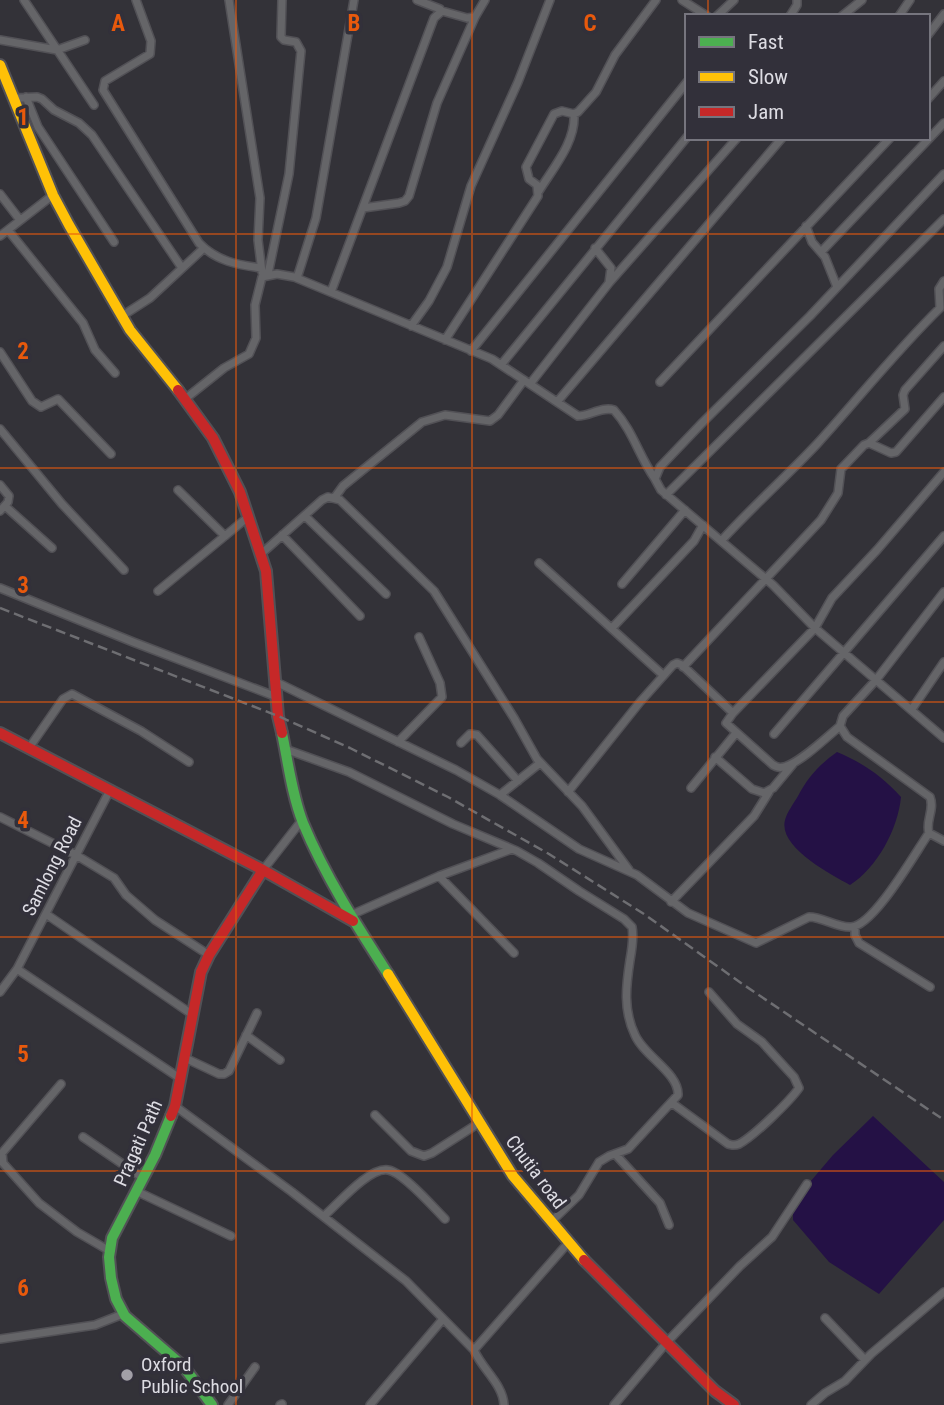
<svg xmlns="http://www.w3.org/2000/svg" width="944" height="1405" viewBox="0 0 944 1405" font-family="'Roboto Condensed',sans-serif">
  <style>
    .water { fill: #241145 }
    .lines { fill: none; stroke-linecap: round; stroke-linejoin: round }
    .street-casing { stroke: #525156; stroke-width: 10 }
    .fast-casing { stroke: #525156; stroke-width: 14 }
    .slow-casing { stroke: #525156; stroke-width: 14 }
    .jam-casing { stroke: #525156; stroke-width: 14 }
    .street { stroke: #656568; stroke-width: 7 }
    .fast { stroke: #4caf50; stroke-width: 10 }
    .slow { stroke: #ffc107; stroke-width: 10 }
    .jam { stroke: #c62828; stroke-width: 10 }
    .rail { stroke: #6e6e72; stroke-width: 2.5; stroke-dasharray: 10 5; stroke-linecap: butt }
    .grid { fill: none; stroke: #e8590c; stroke-width: 2; stroke-opacity: 0.55 }
    .poi-dot { fill: #a2a0a7; stroke: #32303a; stroke-width: 2.5 }
    .labels { text-anchor: middle; dominant-baseline: central; stroke-width: 7; stroke-linejoin: round; paint-order: stroke }
    .street-label { font-size: 19px; fill: #dddce3; stroke: #32303a }
    .poi-label { font-size: 19px; fill: #dddce3; stroke: #32303a; text-anchor: start }
    .grid-label { font-size: 23px; text-anchor: middle; font-weight: bold; fill: #e8590c; stroke: #32303a; stroke-width: 7; stroke-linejoin: round; paint-order: stroke }
  </style>
  <rect width="100%" height="100%" fill="#333238"/>
  <path class="water" d="M837,752c26,11 45,24 64,45 -3,32 -24,71 -51,88 -20,-11 -72,-38 -65,-65 2,-8 9,-17 13,-24 10,-19 22,-32 39,-44z
    M873,1116l71,66v38l-65,74 -50,-32 -36,-42v-18l40,-47z"/>
  <g class="lines">
    <g class="street-casing">
      <path id="street" d="M24,0l70,105
        M136,0l15,41 -1,13 -45,27 -2,9 96,153c17,18 39,22 62,25
        M229,0l31,198 -2,42 4,32
        M417,0l23,9
        M682,0l25,16
        M717,16l17,-16
        M790,16l7,-11v-5
        M842,16l20,-16
        M899,16l11,-16
        M928,35l16,-21
        M0,40l57,10 28,-10
        M26,97l12,30 76,115
        M13,98l24,-1 5,2 12,11 25,13 13,12 90,133
        M928,99l16,-18
        M944,174l-134,142 -107,106 -43,45 -5,12 6,11 112,95 42,43 129,110
        M539,191c14,-23 37,-49 35,-77
        M0,194l20,26
        M363,208l36,-5 6,-2 4,-5 28,-93 38,-86
        M806,226l6,16 13,15 12,30
        M8,230l75,93 12,27 20,23
        M0,236l53,-41
        M821,252l123,-129
        M268,274l21,-100 12,-123 -5,-9 -12,-2 -3,-3 1,-37
        M297,278l19,-60 38,-218
        M609,283l128,-145
        M331,292l103,-274 8,-7 25,7 8,-1 10,-17
        M122,316l28,-18 54,-50
        M411,326l18,-25 18,-34 24,-81 47,-104 32,-82
        M445,340l93,-144 -1,-11 -8,-6 -3,-12 28,-53 8,-3 12,3 4,-2 18,-20 19,-37 41,-55
        M471,351l216,-269
        M0,352l32,49 9,6 17,-8 53,55
        M501,365l186,-228
        M660,382l230,-244
        M530,384l79,-101 2,-15 -16,-20
        M185,399l39,-31 25,-14 7,-16 -1,-33 7,-28 15,-3 17,3 198,82 86,57c12,0 24,-10 36,-6 19,21 25,46 41,69
        M557,402l225,-264
        M0,429l62,75 62,66
        M869,443l36,-34 -2,-14 2,-5 39,-44
        M0,485l9,11 -1,6 -8,9
        M178,490l47,46
        M666,495l278,-276
        M335,497l8,-11 79,-64 23,-7 45,6 8,-6 26,-35
        M5,506l47,42
        M305,516l81,78
        M282,535l78,81
        M722,540c30,-33 64,-63 95,-96 41,-45 79,-93 123,-136l-1,-19 5,-8
        M261,554l61,-54 6,-3 12,3 94,91 80,127 23,41 45,47 47,64
        M539,563l124,112
        M622,584l63,-74
        M0,588l133,54 144,55
        M158,591l90,-74
        M944,592l-68,88 -33,36 -3,10 7,11 83,60c5,13 -5,24 -1,36l15,8
        M612,628l82,-87 9,-16
        M683,667l138,-147 17,-27 3,-24 23,-24 5,-2 22,10 5,-1 48,-55
        M276,682l180,88 44,25 79,54 58,26 51,38 68,30 53,-26c14,0 28,11 42,10 23,-1 64,-74 78,-94
        M912,709l32,-47
        M840,726c-13,11 -40,37 -56,41 -5,1 -7,0 -11,-2l-47,-42 7,-10 82,-85 17,-30 45,-48 67,-78
        M774,734l170,-198
        M398,742l44,-45 -2,-14 -21,-46
        M461,743l9,-9 7,1 41,46
        M29,748l34,-49 9,-5 69,37 48,31
        M285,749l64,23 104,52 64,27 21,12 41,28 45,28 8,8c2,10 0,22 -2,33 -4,26 -7,50 5,75 9,21 44,38 43,60l-50,54 -19,7 -10,6 -20,33 -28,27
        M715,757l37,32 12,4 9,-5 20,-24
        M691,788l45,-55
        M568,792l72,-90 33,-37 4,-2 5,2 51,48
        M500,795l40,-32
        M0,817l76,38 38,23 12,17 29,25 54,35
        M263,870l39,-50
        M439,876l75,77
        M671,902l83,-86 15,-24
        M46,914l147,101
        M351,915l88,-39 73,-27
        M855,927v8l4,8 71,44
        M17,969l164,110
        M0,992l17,-23 93,-179
        M246,1035l34,25
        M185,1058l34,16h5l5,-3 28,-58
        M61,1084l-59,69 1,10 36,40 38,29 31,18
        M672,1103l56,41c5,1 6,2 11,0 14,-7 51,-43 60,-56l-5,-11 -32,-35 -25,-18 -28,-32
        M175,1106l117,86 114,89 68,69
        M375,1115l36,36 13,5 8,-3 47,-30
        M83,1137l60,41
        M616,1155l44,48 9,22
        M136,1191l95,45
        M324,1216c14,-12 45,-49 64,-46 15,2 46,38 57,49
        M825,1318l40,42
        M0,1339l95,-14 28,-11
        M228,1405l27,-38
        M280,1405l2,-1
        M370,1405l73,-86
        M504,1405c-1,-21 -22,-36 -30,-55l94,-107
        M614,1405l53,-63 73,-76 32,-29 35,-53
        M811,1405l14,-12 20,-12 26,-27 73,-62"/>
    </g>
    <g class="fast-casing">
      <path id="fast" d="M282,733c6,29 10,62 21,90 22,53 54,103 85,151
        M171,1116l-16,39 -43,83 -3,19 2,21 5,21 9,17 59,51 28,38"/>
    </g>
    <g class="slow-casing">
      <path id="slow" d="M0,65l53,130 16,30 61,105 48,60
        M388,974l125,202 71,84"/>
    </g>
    <g class="jam-casing">
      <path id="jam" d="M178,390l35,48 27,54 26,79 12,145 4,17
        M0,733l263,137 90,51
        M171,1116l4,-10 26,-134 8,-17 54,-85
        M584,1260l131,131 19,14"/>
    </g>
    <use href="#street" class="street"/>
    <use href="#fast" class="fast"/>
    <use href="#slow" class="slow"/>
    <use href="#jam" class="jam"/>
    <path class="rail" d="M0,608l278,108 72,32 98,49 101,57 95,60 97,69 203,137"/>
  </g>
  <path class="grid" d="M236,0v1405M472,0v1405M708,0v16M708,138v1267M0,234h944M0,468h944M0,702h944M0,937h944M0,1171h944"/>
  <circle class="poi-dot" cx="127" cy="1375" r="7"/>
  <g class="labels">
    <g class="street-label">
      <text transform="translate(52 866) rotate(-63)">Samlong Road</text>
      <text transform="translate(138 1143) rotate(-66)">Pragati Path</text>
      <text transform="translate(536 1172) rotate(53)">Chutia road</text>
    </g>
    <g class="poi-label">
      <text x="141" y="1364">Oxford<tspan x="141" dy="22">Public School</tspan></text>
    </g>
  </g>
  <g class="grid-label">
    <text x="118" y="31">A</text>
    <text x="354" y="31">B</text>
    <text x="590" y="31">C</text>
    <text x="23" y="125">1</text>
    <text x="23" y="359">2</text>
    <text x="23" y="593">3</text>
    <text x="23" y="828">4</text>
    <text x="23" y="1062">5</text>
    <text x="23" y="1296">6</text>
  </g>
  <rect x="685" y="14" width="245" height="126" fill="#32303a" stroke="#76757e" stroke-width="2"/>
  <rect x="699" y="37" width="35" height="10" fill="#4caf50" stroke="#76757e" stroke-width="2"/>
  <text x="748" y="49" font-size="21" fill="#dddce3">Fast</text>
  <rect x="699" y="72" width="35" height="10" fill="#ffc107" stroke="#76757e" stroke-width="2"/>
  <text x="748" y="84" font-size="21" fill="#dddce3">Slow</text>
  <rect x="699" y="107" width="35" height="10" fill="#c62828" stroke="#76757e" stroke-width="2"/>
  <text x="748" y="119" font-size="21" fill="#dddce3">Jam</text>
</svg>
